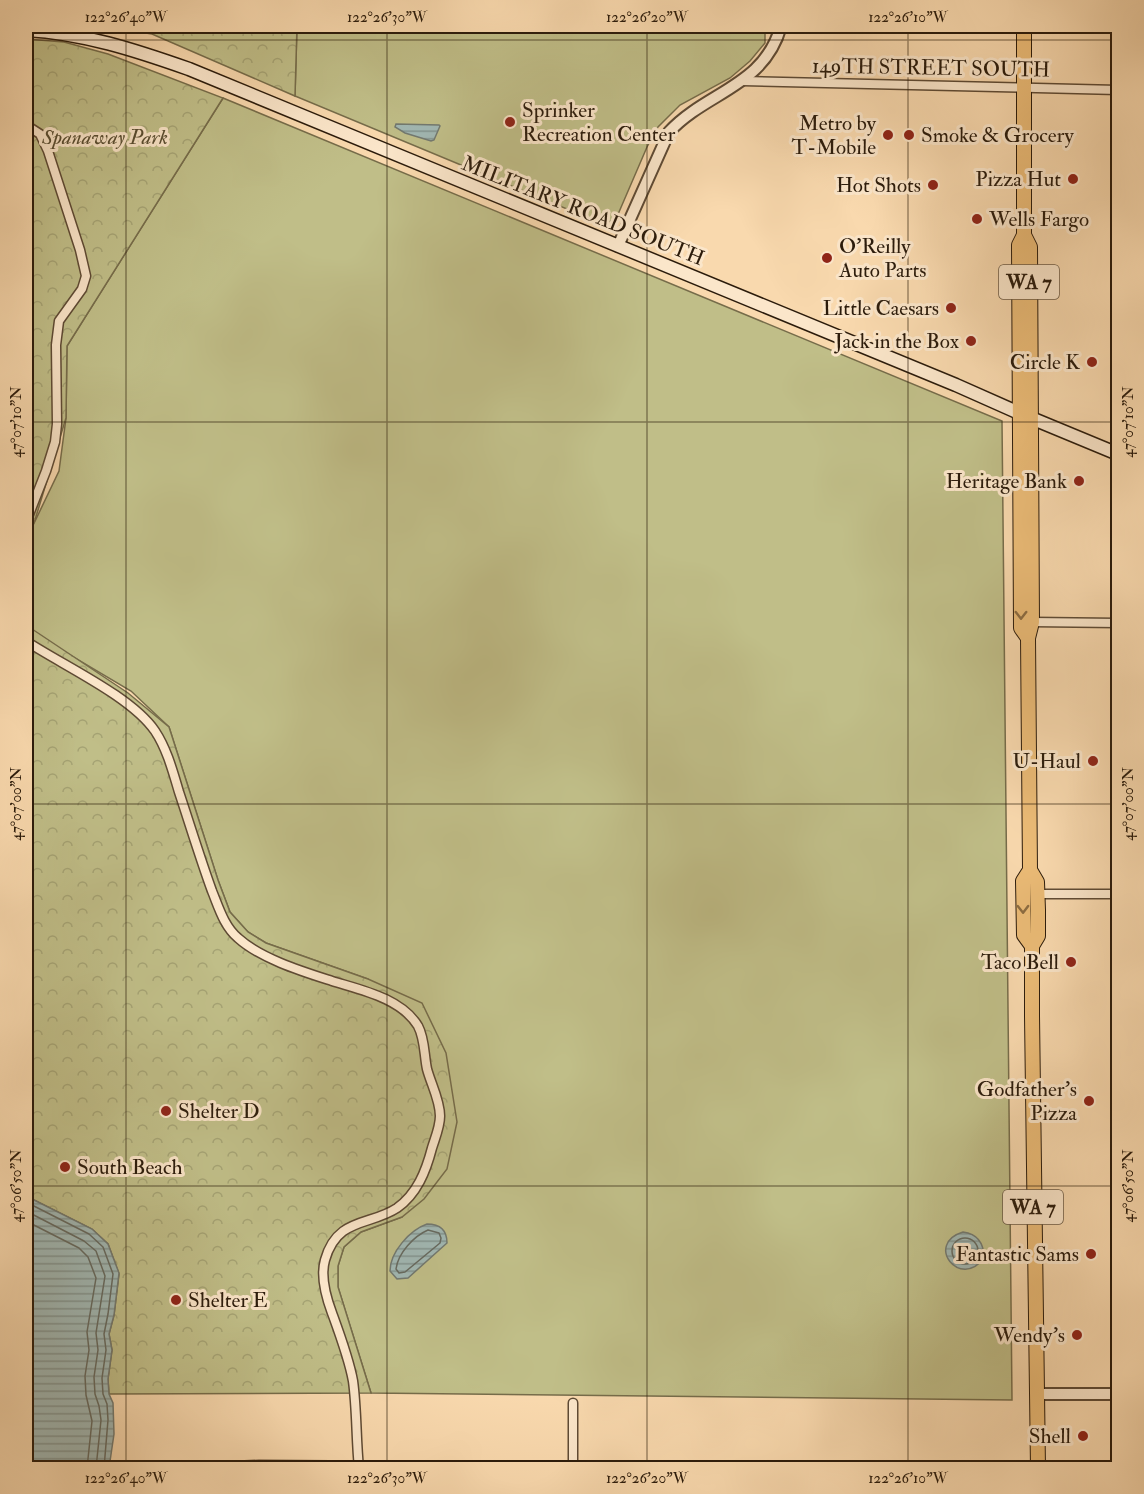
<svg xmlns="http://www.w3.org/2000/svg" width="1144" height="1494" viewBox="0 0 1144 1494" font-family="'IM FELL Double Pica',serif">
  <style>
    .grass { fill: #c0be88; stroke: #766c4a; stroke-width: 1.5 }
    .forest { fill: url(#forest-crowns); stroke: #766c4a; stroke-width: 1.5 }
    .water { fill: url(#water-rules); stroke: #727970; stroke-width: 1.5 }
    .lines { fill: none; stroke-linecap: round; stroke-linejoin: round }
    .shore { stroke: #666a60; stroke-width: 1.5 }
    .minor-casing { stroke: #5e4a34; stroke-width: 11 }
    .tertiary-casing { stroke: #5e4a34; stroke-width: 14 }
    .secondary-casing { stroke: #2b1b0b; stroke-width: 15 }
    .primary-casing { stroke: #2b1b0b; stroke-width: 16 }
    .minor { stroke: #fbe6ca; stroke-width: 8 }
    .tertiary { stroke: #fbe6ca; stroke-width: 10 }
    .secondary { stroke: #fbe6ca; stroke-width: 12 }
    .primary { stroke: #ecbc77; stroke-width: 14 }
    .oneway { stroke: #8c6c41 }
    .ticks { fill: none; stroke: #2b1b0b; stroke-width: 1.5; stroke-opacity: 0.45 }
    .poi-dot { fill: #8f2418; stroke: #fbe6ca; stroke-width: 2 }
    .labels { text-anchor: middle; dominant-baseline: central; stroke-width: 6; stroke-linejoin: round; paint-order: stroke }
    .shield { fill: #fbe6ca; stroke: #695844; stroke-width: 1.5 }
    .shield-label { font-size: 20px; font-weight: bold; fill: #2b1b0b }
    .street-label { font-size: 21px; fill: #2b1b0b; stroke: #fbe6ca }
    .poi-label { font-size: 21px; fill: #2b1b0b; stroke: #fbe6ca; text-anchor: end }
    .park-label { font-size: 21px; font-style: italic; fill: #584c30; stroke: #fbe6ca }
    .neatline { fill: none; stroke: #2b1b0b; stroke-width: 2 }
    .ticks-label { font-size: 15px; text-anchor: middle; fill: #2b1b0b }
  </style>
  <defs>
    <pattern id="forest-crowns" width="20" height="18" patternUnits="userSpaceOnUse" patternTransform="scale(1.5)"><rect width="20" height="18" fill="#c0be88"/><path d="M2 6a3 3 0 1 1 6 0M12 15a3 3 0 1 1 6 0" fill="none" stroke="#a5a374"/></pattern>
    <pattern id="water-rules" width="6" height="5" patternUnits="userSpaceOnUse" patternTransform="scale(1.5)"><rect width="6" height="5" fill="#a1b8b4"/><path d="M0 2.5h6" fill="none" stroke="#839591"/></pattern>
  </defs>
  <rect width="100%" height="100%" fill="#f9d9ae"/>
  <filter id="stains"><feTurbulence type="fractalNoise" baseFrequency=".00333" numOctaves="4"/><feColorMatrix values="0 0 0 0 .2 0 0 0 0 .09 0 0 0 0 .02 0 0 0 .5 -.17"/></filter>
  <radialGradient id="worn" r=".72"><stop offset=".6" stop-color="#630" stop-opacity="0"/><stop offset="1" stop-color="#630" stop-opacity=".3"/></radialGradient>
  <path class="grass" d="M297,26h468v17l-15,18 -20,17 -50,27 -22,22 -11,20 -31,72 -13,5 -308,-128z
    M223,98l779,323 10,979 -641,-7 -33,-106v-21l6,-19 17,-15 41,-15 -34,-238 -102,-36 -18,-11 -18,-20 -12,-32 -49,-153 -38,-36 -105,-62v-89l33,-69 7,-53 1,-72z"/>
  <path class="forest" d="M102,26h195l-2,70 -143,-62z
    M26,39l38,3 44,12 115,44 -156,248 -1,72 -31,102 -9,20z
    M26,625l102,68 41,34 49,153 12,32 18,20 18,11 102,36 54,24 24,50 11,69 -10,47 -23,30 -22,18 -41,15 -17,15 -6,19v21l33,106 -262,1 -1,-15 4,-29 -3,-16 5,-19 5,-41 -11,-30 -16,-15 -66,-33z"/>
  <path class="water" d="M396,124l43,1 1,1 -6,14 -3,1 -26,-8 -10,-6z
    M26,1196l66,33 16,15 11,29 -5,42 -5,19 3,16 -4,29 1,15 4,9 1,31 -5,34h-83z
    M427,1224c13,0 20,6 20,19l-39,35 -11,1 -7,-8c0,-19 20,-41 37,-47z
    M963,1232c15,2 21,12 21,26 -24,32 -60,-14 -21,-26z"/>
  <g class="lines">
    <path class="shore" d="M26,1202l63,32 14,13 10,27 -5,40 -4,20 2,16 -4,28 1,16 4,10 1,16 -4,48
      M26,1211l58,30 12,10 9,25 -9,57 2,17 -4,27 1,17 4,12 2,14 -5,48
      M26,1221l53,27 9,9 8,21 -9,54 2,18 -4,26 1,19 6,26 -5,47
      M428,1230l11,3 2,5 -1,5 -35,29 -6,1 -3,-4c2,-16 18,-33 32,-39z
      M952 1251a13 13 0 1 1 26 0a13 13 0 1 1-26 0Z"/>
    <g class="minor-casing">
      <path id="minor" d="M743,81l375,9
        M26,125l14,9 8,17 32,99 6,26 -4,13 -23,32 -3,24 1,79 -2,18 -9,29 -20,51
        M1032,622l86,1
        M26,641c36,24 105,55 129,90 12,18 18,41 24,61 11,33 21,66 33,99 7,17 12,35 26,47 23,21 66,34 94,43 29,9 69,17 86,45 7,13 6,29 9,43 4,15 13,31 13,47 0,11 -5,22 -8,32 -6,23 -15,46 -35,60 -27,18 -60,9 -72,52 -5,17 1,37 7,53 8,22 17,46 21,68 4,29 3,59 6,87
        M1037,894h81
        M219,1468l14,-2 26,-1 424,3
        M573,1468v-65"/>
    </g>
    <g class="tertiary-casing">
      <path id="tertiary" d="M618,246l51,-114c38,-41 95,-45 112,-106
        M1037,1394h81"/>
    </g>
    <g class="secondary-casing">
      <path id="secondary" d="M26,30c57,3 109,20 163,39l767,316 63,28 99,41"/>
    </g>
    <g class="primary-casing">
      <path id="primary" d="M1024,26v209l6,12 2,375 -4,16 2,232 7,12 1,28v26l-6,10v70l6,452
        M1024,235l-5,10 2,383 7,10
        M1030,870l-7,11 1,54 8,11"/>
    </g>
    <use href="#minor" class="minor"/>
    <use href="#tertiary" class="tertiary"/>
    <use href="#secondary" class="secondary"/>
    <use href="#primary" class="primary"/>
  </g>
  <defs><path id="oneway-chevron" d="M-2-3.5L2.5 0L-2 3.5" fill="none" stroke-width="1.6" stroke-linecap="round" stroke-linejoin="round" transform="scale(1.5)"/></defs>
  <g class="oneway">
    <use href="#oneway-chevron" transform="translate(1021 615) rotate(90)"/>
    <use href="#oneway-chevron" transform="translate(1023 909) rotate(89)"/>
  </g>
  <path class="ticks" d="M126,26v1442M387,26v1442M647,26v1442M908,26v1442M26,40h1092M26,422h1092M26,804h1092M26,1186h1092"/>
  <g class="poi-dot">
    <circle cx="510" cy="122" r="6"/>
    <circle cx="888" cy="135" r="6"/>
    <circle cx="909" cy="135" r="6"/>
    <circle cx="1073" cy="179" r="6"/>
    <circle cx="933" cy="185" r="6"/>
    <circle cx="977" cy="219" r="6"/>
    <circle cx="827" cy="258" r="6"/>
    <circle cx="951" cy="308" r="6"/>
    <circle cx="971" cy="341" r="6"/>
    <circle cx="1092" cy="362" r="6"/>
    <circle cx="1079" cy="481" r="6"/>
    <circle cx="1093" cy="761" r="6"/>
    <circle cx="1071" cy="962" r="6"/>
    <circle cx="1089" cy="1101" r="6"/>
    <circle cx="166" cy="1111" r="6"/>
    <circle cx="65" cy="1167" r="6"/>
    <circle cx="1091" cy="1254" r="6"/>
    <circle cx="176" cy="1300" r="6"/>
    <circle cx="1077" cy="1335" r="6"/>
    <circle cx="1083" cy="1436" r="6"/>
  </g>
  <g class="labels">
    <g class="shield">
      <rect x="999" y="265" width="60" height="34" rx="4.5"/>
      <rect x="1003" y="1190" width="60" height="34" rx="4.5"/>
    </g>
    <g class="shield-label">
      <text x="1029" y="282">WA 7</text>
      <text x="1033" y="1207">WA 7</text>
    </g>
    <g class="street-label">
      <text transform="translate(931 68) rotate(1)">149TH STREET SOUTH</text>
      <text transform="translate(583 211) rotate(22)">MILITARY ROAD SOUTH</text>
    </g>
    <g class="poi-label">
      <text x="522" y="110" text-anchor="start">Sprinker<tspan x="522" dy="24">Recreation Center</tspan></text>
      <text x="876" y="123">Metro by<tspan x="876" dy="24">T-Mobile</tspan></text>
      <text x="921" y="135" text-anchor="start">Smoke &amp; Grocery</text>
      <text x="1061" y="179">Pizza Hut</text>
      <text x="921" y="185">Hot Shots</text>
      <text x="989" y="219" text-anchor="start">Wells Fargo</text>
      <text x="839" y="246" text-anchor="start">O'Reilly<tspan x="839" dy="24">Auto Parts</tspan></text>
      <text x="939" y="308">Little Caesars</text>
      <text x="959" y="341">Jack in the Box</text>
      <text x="1080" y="362">Circle K</text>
      <text x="1067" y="481">Heritage Bank</text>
      <text x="1081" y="761">U-Haul</text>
      <text x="1059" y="962">Taco Bell</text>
      <text x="1077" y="1089">Godfather's<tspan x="1077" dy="24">Pizza</tspan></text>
      <text x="178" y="1111" text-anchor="start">Shelter D</text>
      <text x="77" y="1167" text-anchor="start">South Beach</text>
      <text x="1079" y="1254">Fantastic Sams</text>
      <text x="188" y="1300" text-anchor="start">Shelter E</text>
      <text x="1065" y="1335">Wendy's</text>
      <text x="1071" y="1436">Shell</text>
    </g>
    <g class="park-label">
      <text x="105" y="137">Spanaway Park</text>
    </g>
  </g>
  <rect width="1144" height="1494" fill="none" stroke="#f9d9ae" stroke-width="66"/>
  <rect x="33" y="33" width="1078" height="1428" class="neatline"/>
  <g class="ticks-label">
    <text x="126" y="22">122°26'40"W</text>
    <text x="387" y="22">122°26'30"W</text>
    <text x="647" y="22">122°26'20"W</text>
    <text x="908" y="22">122°26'10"W</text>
    <text transform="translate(16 422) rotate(-90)" y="5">47°07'10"N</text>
    <text transform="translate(1128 422) rotate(-90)" y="5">47°07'10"N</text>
    <text transform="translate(16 804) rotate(-90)" y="5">47°07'00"N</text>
    <text transform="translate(1128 804) rotate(-90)" y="5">47°07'00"N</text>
    <text transform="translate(16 1186) rotate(-90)" y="5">47°06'50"N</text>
    <text transform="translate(1128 1186) rotate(-90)" y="5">47°06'50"N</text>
    <text x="126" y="1483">122°26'40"W</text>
    <text x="387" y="1483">122°26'30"W</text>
    <text x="647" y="1483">122°26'20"W</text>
    <text x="908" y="1483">122°26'10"W</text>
  </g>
  <rect width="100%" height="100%" filter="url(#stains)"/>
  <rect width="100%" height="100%" fill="url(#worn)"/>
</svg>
